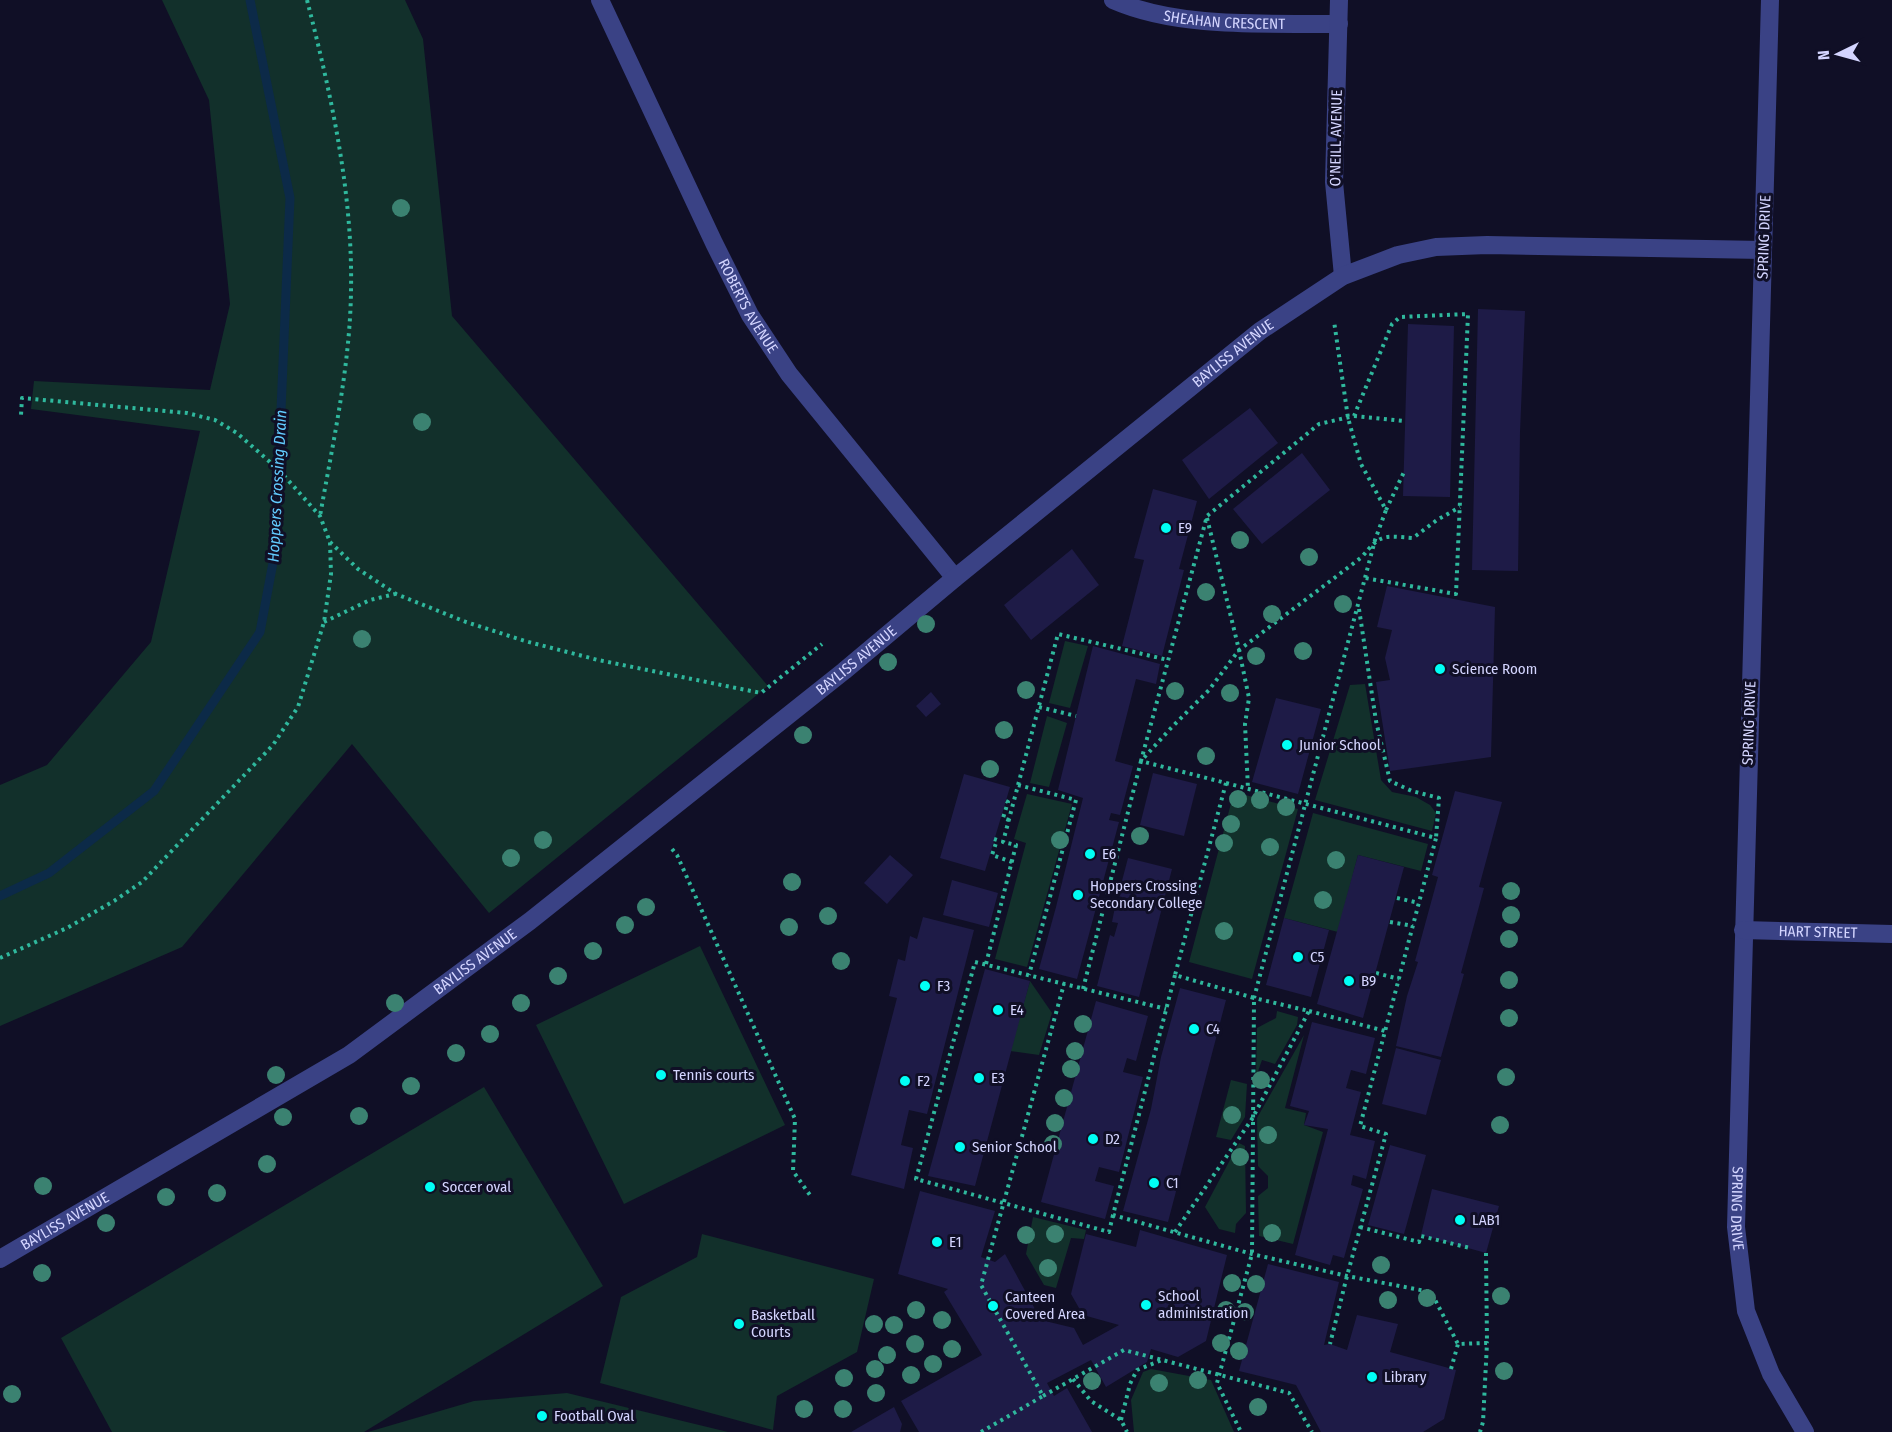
<svg xmlns="http://www.w3.org/2000/svg" width="1892" height="1432" viewBox="0 0 1892 1432" font-family="'Fira Sans Condensed',sans-serif">
  <style>
    .green { fill: #12302b }
    .lines { fill: none; stroke-linecap: round; stroke-linejoin: round }
    .stream { stroke: #0c2a48; stroke-width: 9 }
    .building { fill: #1e1b47 }
    .path { stroke: #2fb89d; stroke-width: 4; stroke-dasharray: 3 4.5; stroke-linecap: butt }
    .minor { stroke: #3a4285; stroke-width: 18 }
    .tree { fill: #3b8271 }
    .poi-dot { fill: #00fff5; stroke: #100f26; stroke-width: 2 }
    .labels { text-anchor: middle; dominant-baseline: central; stroke-width: 6; stroke-linejoin: round; paint-order: stroke }
    .street-label { font-size: 15px; fill: #d4d5ff; stroke: #100f26 }
    .poi-label { font-size: 15px; fill: #d4d5ff; stroke: #100f26; text-anchor: start }
    .water-label { font-size: 16px; font-style: italic; fill: #62ccff; stroke: #100f26 }
  </style>
  <rect width="100%" height="100%" fill="#100f26"/>
  <path class="green" d="M162,0h243l18,39 29,277 316,370 -279,227 -137,-169 -170,203 -182,79v-241l47,-20 104,-123 49,-211 -169,-22 3,-28 176,9 20,-86 -21,-204z
    M1065,641l23,5 -18,62 -21,-5z
    M1365,684l16,96 11,12 24,5 14,8 6,8 -4,18 -117,-31 35,-115z
    M1047,716l20,7 -18,64 -19,-4z
    M1234,792l64,17 -46,170 -63,-17z
    M1027,794l45,10 -45,163 -32,-8 31,-116 -12,-4z
    M1313,813l115,31 -7,27 -63,-16 -20,77 -54,-14z
    M700,946l85,179 -161,79 -88,-179z
    M1030,981l22,32 -13,42 -29,-4z
    M1277,1011l21,6 -1,8 -22,39 -13,-4 -6,17 1,-49 19,-10z
    M1304,1035l-19,73 21,5 -2,12 19,7 -30,112 -34,-8 -1,-40 10,-8v-12l-10,-10 -1,-48z
    M1231,1080l16,4 -2,33 -14,23 -15,-3z
    M484,1087l119,199 -239,146h-252l-51,-94z
    M1239,1143l6,3 1,67 -10,11 -1,9 -16,-4 -14,-22z
    M1033,1217l53,13 -2,9 -13,-1 -15,50 -12,-3 -18,-31z
    M702,1234l172,45 -17,73 -80,44 -4,34 -173,-47 21,-86 76,-40z
    M1151,1369l60,11 23,52h-100l-3,-32 12,-28z
    M567,1393l161,39h-360l106,-31z"/>
  <g class="lines">
    <path class="stream" d="M0,896l49,-23 105,-82 106,-159 15,-80 15,-354 -40,-198"/>
  </g>
  <path class="building" d="M1478,309l47,2 -5,121 -2,139 -46,-1z
    M1408,324l46,2 -4,171 -47,-1z
    M1250,408l28,35 -69,56 -27,-39z
    M1302,453l28,37 -68,54 -29,-35z
    M1153,489l44,12 -18,68 5,1 -22,86 -40,-10 22,-86 -10,-2z
    M1072,549l27,36 -68,55 -27,-35z
    M1387,586l108,21 -4,150 -101,14 -14,-89 14,-2 -5,-22 7,-28 -15,-3z
    M1093,646l67,18 -4,20 -20,-5 -21,82 18,5 -13,49 -9,-2 -2,7 10,2 -42,157 -38,-10 17,-62 27,-109 -25,-8z
    M931,692l10,12 -15,13 -10,-11z
    M1276,698l45,11 -23,85 -46,-12z
    M1153,773l44,11 -13,52 -44,-11z
    M964,774l46,13 -25,84 -45,-13z
    M1455,791l47,11 -23,85 5,1 -23,85 3,1 -23,83 -45,-11 11,-50 11,-34 -3,-1 23,-84 -6,-2z
    M890,855l23,20 -26,29 -23,-21z
    M1358,855l46,12 -41,151 -46,-14z
    M1128,858l44,11 -33,128 -42,-11 13,-51 4,2 4,-14 -6,-1 3,-15h5l2,-10 -4,-1z
    M952,880l46,13 -9,34 -46,-12z
    M923,917l51,13 -47,184 -18,-4 -8,35 12,3 -9,41 -53,-14 46,-177 -8,-2 9,-37 7,2 5,-25 7,3z
    M1284,918l45,12 -18,67 -45,-12z
    M985,969l45,12 -55,205 -47,-10z
    M1180,988l46,12 -58,222 -45,-11 28,-102 10,-52z
    M1096,1001l52,15 -12,45 -9,-3 -4,14 20,5 -24,95 -20,-5 -4,14 19,5 -9,33 -64,-17z
    M1312,1022l63,16 -9,36 -15,-4 -5,18 15,4 -11,43 25,6 -9,38 -13,-4 -2,10 12,4 -19,69 -11,-3 -3,10 -35,-10 33,-126 -24,-4 5,-14 -19,-5z
    M1396,1048l45,12 -15,55 -44,-11z
    M1390,1145l36,10 -22,79 -36,-9z
    M1432,1189l67,17 -13,47 -65,-18z
    M920,1191l75,20 -14,46 14,5 10,-8 36,66 33,8 9,17 36,-20 -36,-10 -12,-21 15,-60 50,13 4,-17 87,25 -21,86 -28,16 -27,-8 -4,13 -41,25 -15,-27 -44,23 7,13 13,-8 25,44h-173l-18,-31 81,-46 -38,-63 4,-3 -50,-15z
    M1268,1264l71,18 -15,63 6,-1 17,6 10,-35 41,9 -8,28 66,18 -12,49 -21,13h-102l-25,-47 -57,-14z
    M894,1407l8,17 -2,8h-49z"/>
  <g class="lines">
    <path class="path" d="M307,0c24,94 46,193 44,291 -1,75 -18,151 -31,225
      M1354,416l51,5
      M1386,510l18,-38
      M1207,518l32,132 10,48 -4,26 3,65
      M330,542l28,27 38,25 70,28 59,19 73,19 163,33 61,-49
      M1359,609l17,112 14,60 22,10 27,7 -3,40
      M324,622l46,-22 25,-6
      M1039,707l37,9
      M1226,783l210,55 -76,288 26,8 -39,142 -17,68
      M1018,785l58,15 -47,175
      M1006,801l2,1 -5,16 6,2
      M994,839l3,1 -5,15 20,7
      M672,849l5,6 118,264 -2,52 19,27
      M1397,898l22,5
      M1390,922l23,4
      M0,958l67,-30 47,-27 28,-19 131,-137 25,-38 26,-85 7,-48 -1,-32 -10,-26 -41,-46 -42,-37 -22,-13 -28,-7 -165,-15 -1,17
      M986,964l30,-119 -13,-3 55,-208 110,26
      M1376,973l23,6
      M1175,975l-62,240 139,39 95,22 84,16 27,52 29,-1 -4,79 -3,10
      M1083,989l58,-228 30,-33 38,-38 30,-40 123,-93c19,-24 22,-21 51,-19l24,-18 23,-13
      M1309,1011l76,20
      M1113,1215l-4,17 -193,-53 59,-217 191,47
      M1360,1227l59,15 2,-6 49,12
      M1175,1232l77,-113 57,-108 -55,-13 121,-458 11,-30 -25,-46 -13,-46 -14,-97
      M1486,1253l1,90
      M1451,1369l7,-25
      M1073,1379l18,22 30,19 6,12
      M1043,1396l81,-46 165,43 23,39
      M1121,1420l9,-36 7,-14 25,-10
      M1240,1430l-23,-47 35,-129 2,-256 -79,-23 51,-192 -85,-22 66,-245 112,-92 35,-8 38,-92 8,-7 68,-3 -12,280 -91,-16
      M981,1432l62,-36 -62,-111 83,-301"/>
    <g class="minor">
      <path id="s1" d="M600,0l114,243 36,72 39,59 166,204"/>
      <path id="s2" d="M1113,0c66,29 154,23 226,24"/>
      <path d="M1339,0l-5,182 9,94"/>
      <path id="s3" d="M1770,0l-34,1227 10,84 25,63 34,58"/>
      <path id="s4" d="M1743,930l149,4"/>
      <path id="s5" d="M0,1259l349,-204 181,-134 314,-250 111,-93 305,-247 83,-55 55,-21 38,-8 51,-2 276,5"/>
    </g>
  </g>
  <g class="tree">
    <circle cx="401" cy="208" r="9"/>
    <circle cx="422" cy="422" r="9"/>
    <circle cx="1240" cy="540" r="9"/>
    <circle cx="1309" cy="557" r="9"/>
    <circle cx="1206" cy="592" r="9"/>
    <circle cx="1343" cy="604" r="9"/>
    <circle cx="1272" cy="614" r="9"/>
    <circle cx="926" cy="624" r="9"/>
    <circle cx="362" cy="639" r="9"/>
    <circle cx="1303" cy="651" r="9"/>
    <circle cx="1256" cy="656" r="9"/>
    <circle cx="888" cy="662" r="9"/>
    <circle cx="1026" cy="690" r="9"/>
    <circle cx="1175" cy="691" r="9"/>
    <circle cx="1230" cy="693" r="9"/>
    <circle cx="1004" cy="730" r="9"/>
    <circle cx="803" cy="735" r="9"/>
    <circle cx="1206" cy="756" r="9"/>
    <circle cx="990" cy="769" r="9"/>
    <circle cx="1238" cy="799" r="9"/>
    <circle cx="1260" cy="800" r="9"/>
    <circle cx="1286" cy="807" r="9"/>
    <circle cx="1231" cy="824" r="9"/>
    <circle cx="1140" cy="836" r="9"/>
    <circle cx="543" cy="840" r="9"/>
    <circle cx="1060" cy="840" r="9"/>
    <circle cx="1224" cy="843" r="9"/>
    <circle cx="1270" cy="847" r="9"/>
    <circle cx="511" cy="858" r="9"/>
    <circle cx="1336" cy="860" r="9"/>
    <circle cx="792" cy="882" r="9"/>
    <circle cx="1511" cy="891" r="9"/>
    <circle cx="1323" cy="900" r="9"/>
    <circle cx="646" cy="907" r="9"/>
    <circle cx="1511" cy="915" r="9"/>
    <circle cx="828" cy="916" r="9"/>
    <circle cx="625" cy="925" r="9"/>
    <circle cx="789" cy="927" r="9"/>
    <circle cx="1224" cy="931" r="9"/>
    <circle cx="1509" cy="939" r="9"/>
    <circle cx="593" cy="951" r="9"/>
    <circle cx="841" cy="961" r="9"/>
    <circle cx="558" cy="976" r="9"/>
    <circle cx="1509" cy="980" r="9"/>
    <circle cx="395" cy="1003" r="9"/>
    <circle cx="521" cy="1003" r="9"/>
    <circle cx="1509" cy="1018" r="9"/>
    <circle cx="1083" cy="1024" r="9"/>
    <circle cx="490" cy="1034" r="9"/>
    <circle cx="1075" cy="1051" r="9"/>
    <circle cx="456" cy="1053" r="9"/>
    <circle cx="1071" cy="1069" r="9"/>
    <circle cx="276" cy="1075" r="9"/>
    <circle cx="1506" cy="1077" r="9"/>
    <circle cx="1261" cy="1080" r="9"/>
    <circle cx="411" cy="1086" r="9"/>
    <circle cx="1064" cy="1098" r="9"/>
    <circle cx="1232" cy="1115" r="9"/>
    <circle cx="359" cy="1116" r="9"/>
    <circle cx="283" cy="1117" r="9"/>
    <circle cx="1055" cy="1123" r="9"/>
    <circle cx="1500" cy="1125" r="9"/>
    <circle cx="1268" cy="1135" r="9"/>
    <circle cx="1053" cy="1144" r="9"/>
    <circle cx="1240" cy="1157" r="9"/>
    <circle cx="267" cy="1164" r="9"/>
    <circle cx="43" cy="1186" r="9"/>
    <circle cx="217" cy="1193" r="9"/>
    <circle cx="166" cy="1197" r="9"/>
    <circle cx="106" cy="1223" r="9"/>
    <circle cx="1272" cy="1233" r="9"/>
    <circle cx="1055" cy="1234" r="9"/>
    <circle cx="1026" cy="1235" r="9"/>
    <circle cx="1381" cy="1265" r="9"/>
    <circle cx="1048" cy="1268" r="9"/>
    <circle cx="42" cy="1273" r="9"/>
    <circle cx="1232" cy="1283" r="9"/>
    <circle cx="1256" cy="1284" r="9"/>
    <circle cx="1501" cy="1296" r="9"/>
    <circle cx="1427" cy="1298" r="9"/>
    <circle cx="1388" cy="1300" r="9"/>
    <circle cx="916" cy="1310" r="9"/>
    <circle cx="1226" cy="1310" r="9"/>
    <circle cx="1245" cy="1312" r="9"/>
    <circle cx="942" cy="1320" r="9"/>
    <circle cx="874" cy="1324" r="9"/>
    <circle cx="894" cy="1325" r="9"/>
    <circle cx="1221" cy="1343" r="9"/>
    <circle cx="915" cy="1344" r="9"/>
    <circle cx="952" cy="1349" r="9"/>
    <circle cx="1239" cy="1351" r="9"/>
    <circle cx="887" cy="1355" r="9"/>
    <circle cx="933" cy="1364" r="9"/>
    <circle cx="875" cy="1369" r="9"/>
    <circle cx="1504" cy="1371" r="9"/>
    <circle cx="911" cy="1375" r="9"/>
    <circle cx="844" cy="1378" r="9"/>
    <circle cx="1198" cy="1380" r="9"/>
    <circle cx="1092" cy="1381" r="9"/>
    <circle cx="1159" cy="1383" r="9"/>
    <circle cx="876" cy="1393" r="9"/>
    <circle cx="12" cy="1394" r="9"/>
    <circle cx="1258" cy="1407" r="9"/>
    <circle cx="804" cy="1409" r="9"/>
    <circle cx="843" cy="1409" r="9"/>
  </g>
  <g class="poi-dot">
    <circle cx="1166" cy="528" r="6"/>
    <circle cx="1440" cy="669" r="6"/>
    <circle cx="1287" cy="745" r="6"/>
    <circle cx="1090" cy="854" r="6"/>
    <circle cx="1078" cy="895" r="6"/>
    <circle cx="1298" cy="957" r="6"/>
    <circle cx="1349" cy="981" r="6"/>
    <circle cx="925" cy="986" r="6"/>
    <circle cx="998" cy="1010" r="6"/>
    <circle cx="1194" cy="1029" r="6"/>
    <circle cx="661" cy="1075" r="6"/>
    <circle cx="979" cy="1078" r="6"/>
    <circle cx="905" cy="1081" r="6"/>
    <circle cx="1093" cy="1139" r="6"/>
    <circle cx="960" cy="1147" r="6"/>
    <circle cx="1154" cy="1183" r="6"/>
    <circle cx="430" cy="1187" r="6"/>
    <circle cx="1460" cy="1220" r="6"/>
    <circle cx="937" cy="1242" r="6"/>
    <circle cx="1146" cy="1305" r="6"/>
    <circle cx="993" cy="1306" r="6"/>
    <circle cx="739" cy="1324" r="6"/>
    <circle cx="1372" cy="1377" r="6"/>
    <circle cx="542" cy="1416" r="6"/>
  </g>
  <g class="labels">
    <g class="street-label">
      <text stroke="none"><textPath href="#s2" startOffset="114">SHEAHAN CRESCENT</textPath></text>
      <text transform="translate(1336 138) rotate(-89)">O'NEILL AVENUE</text>
      <text transform="translate(1764 237) rotate(-88)">SPRING DRIVE</text>
      <text stroke="none"><textPath href="#s1" startOffset="340">ROBERTS AVENUE</textPath></text>
      <text stroke="none"><textPath href="#s5" startOffset="1533">BAYLISS AVENUE</textPath></text>
      <text stroke="none"><textPath href="#s5" startOffset="1047">BAYLISS AVENUE</textPath></text>
      <text transform="translate(1749 723) rotate(-88)">SPRING DRIVE</text>
      <text stroke="none"><textPath href="#s4" startOffset="75">HART STREET</textPath></text>
      <text stroke="none"><textPath href="#s5" startOffset="561">BAYLISS AVENUE</textPath></text>
      <text stroke="none"><textPath href="#s3" startOffset="1209">SPRING DRIVE</textPath></text>
      <text stroke="none"><textPath href="#s5" startOffset="75">BAYLISS AVENUE</textPath></text>
    </g>
    <g class="poi-label">
      <text x="1178" y="528">E9</text>
      <text x="1452" y="669">Science Room</text>
      <text x="1299" y="745">Junior School</text>
      <text x="1102" y="854">E6</text>
      <text x="1090" y="886">Hoppers Crossing<tspan x="1090" dy="17">Secondary College</tspan></text>
      <text x="1310" y="957">C5</text>
      <text x="1361" y="981">B9</text>
      <text x="937" y="986">F3</text>
      <text x="1010" y="1010">E4</text>
      <text x="1206" y="1029">C4</text>
      <text x="673" y="1075">Tennis courts</text>
      <text x="991" y="1078">E3</text>
      <text x="917" y="1081">F2</text>
      <text x="1105" y="1139">D2</text>
      <text x="972" y="1147">Senior School</text>
      <text x="1166" y="1183">C1</text>
      <text x="442" y="1187">Soccer oval</text>
      <text x="1472" y="1220">LAB1</text>
      <text x="949" y="1242">E1</text>
      <text x="1158" y="1296">School<tspan x="1158" dy="17">administration</tspan></text>
      <text x="1005" y="1297">Canteen<tspan x="1005" dy="17">Covered Area</tspan></text>
      <text x="751" y="1315">Basketball<tspan x="751" dy="17">Courts</tspan></text>
      <text x="1384" y="1377">Library</text>
      <text x="554" y="1416">Football Oval</text>
    </g>
    <g class="water-label">
      <text transform="translate(277 486) rotate(-87)">Hoppers Crossing Drain</text>
    </g>
  </g>
  <g transform="translate(1838 54) rotate(265)" stroke="#100f26" stroke-width="4.5" paint-order="stroke">
  <path d="M0-4.5L10 22L0 15L-10 22Z" fill="#d4d5ff"/>
  <text y="-9" font-size="16" font-weight="bold" text-anchor="middle" fill="#d4d5ff">N</text>
  </g>
</svg>
